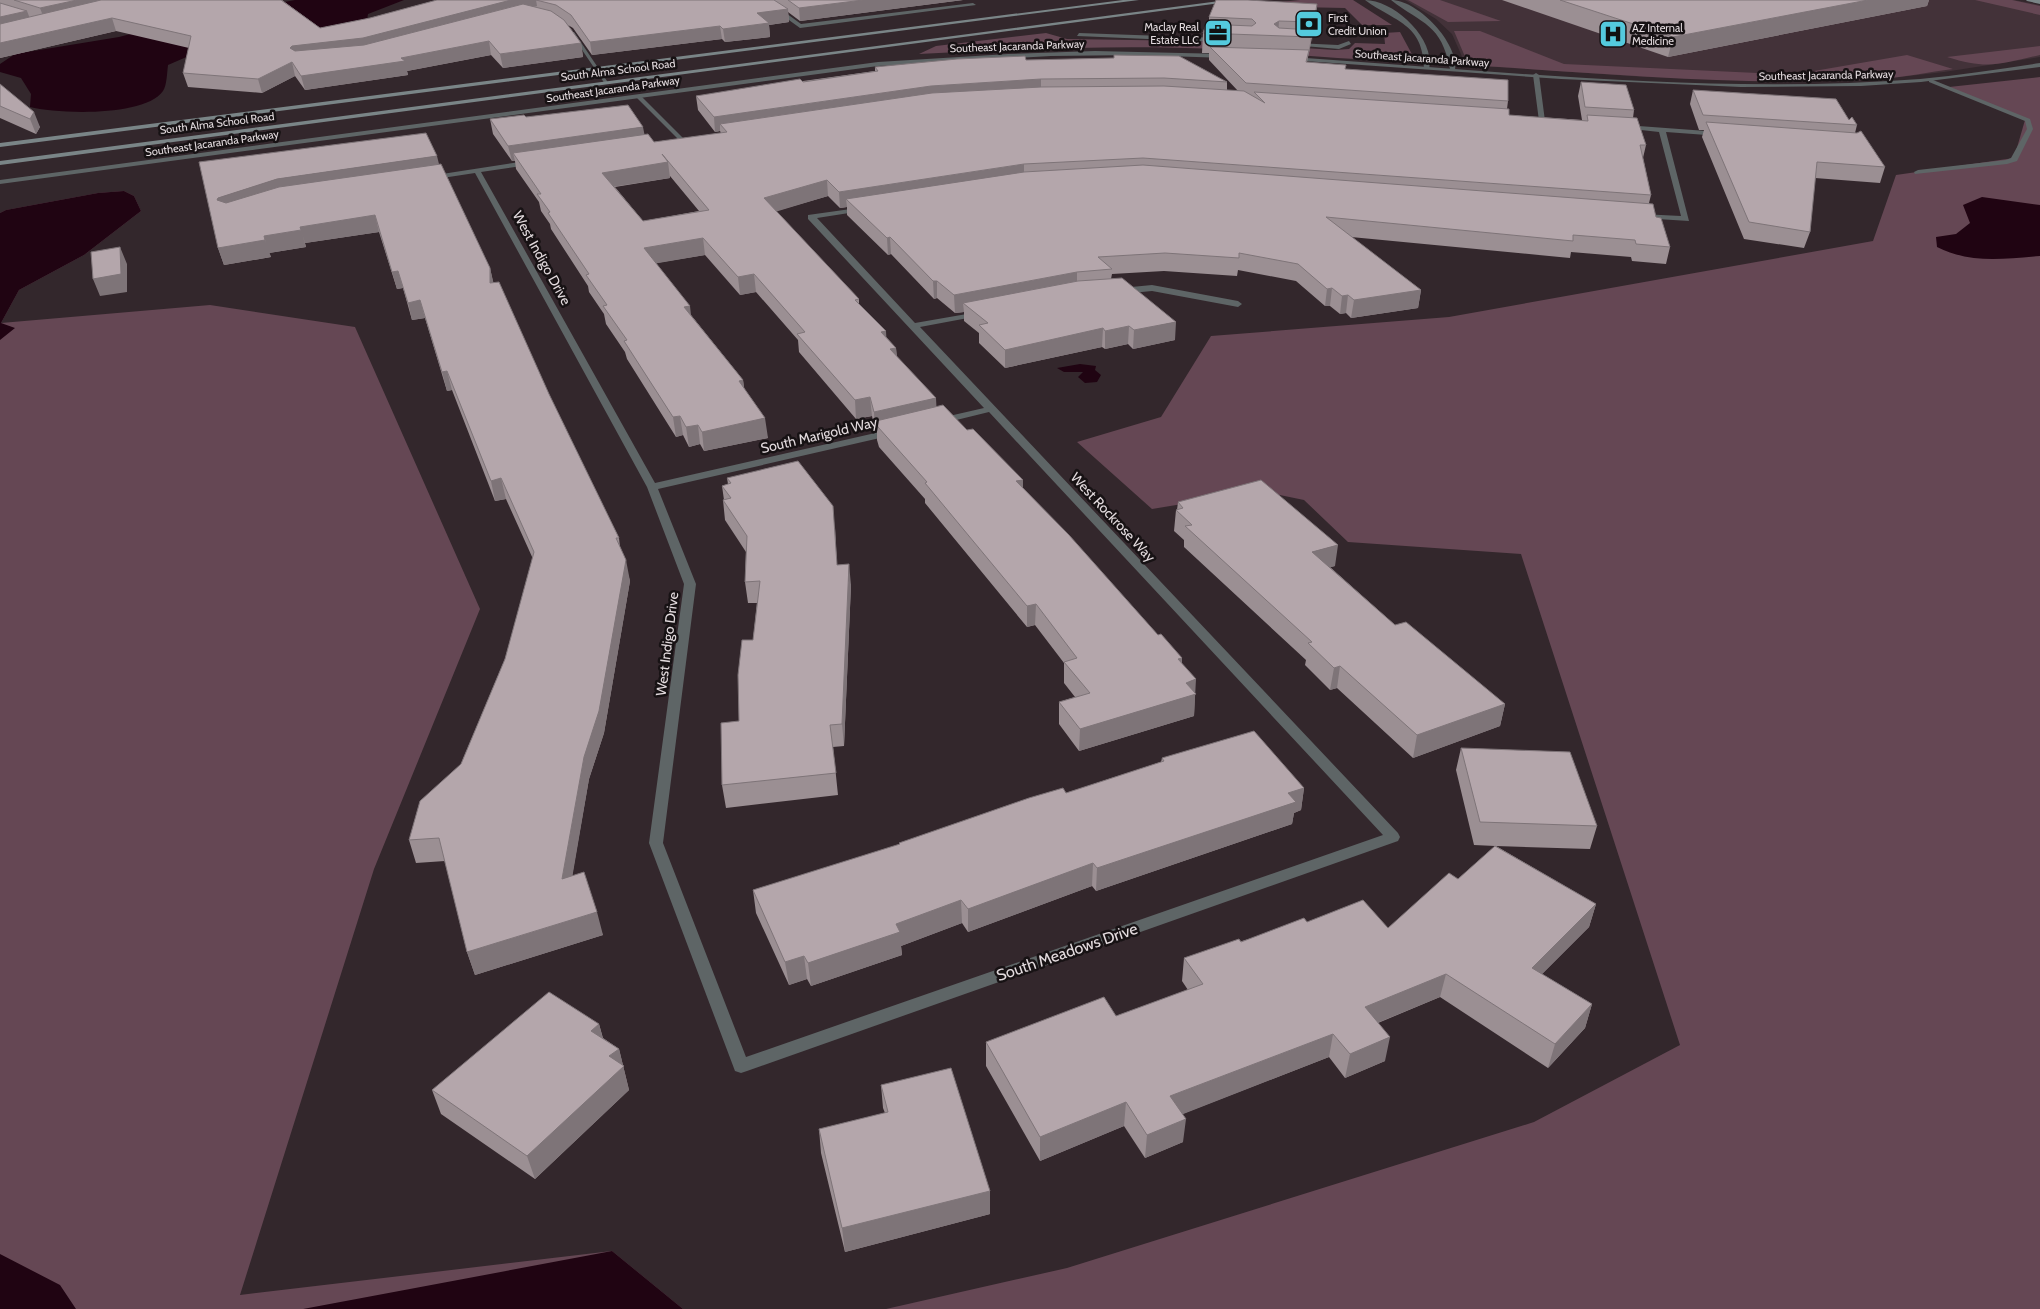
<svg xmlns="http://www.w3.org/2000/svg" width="2040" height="1309" viewBox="0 0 2040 1309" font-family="Cabin,sans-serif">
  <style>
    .built { fill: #433239 }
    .green { fill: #654754 }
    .water { fill: #200412 }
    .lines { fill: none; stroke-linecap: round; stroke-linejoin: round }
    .service { fill: #5e6566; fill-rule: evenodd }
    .minor { fill: #5e6566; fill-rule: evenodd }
    .tertiary { fill: #5e6566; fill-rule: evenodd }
    .secondary { fill: #7a8587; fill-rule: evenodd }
    .wall { fill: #9b8f93; fill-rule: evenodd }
    .shaded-wall { fill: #7e7478 }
    .building { fill: #b4a6ab; stroke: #7e7478; fill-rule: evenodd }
    .labels { text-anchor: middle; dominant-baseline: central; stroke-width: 5; stroke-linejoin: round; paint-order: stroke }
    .far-poi-label { font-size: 11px; fill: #e3dbde; stroke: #171214; text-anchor: start }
    .far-street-label { font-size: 11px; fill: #e3dbde; stroke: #171214 }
    .street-label { font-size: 14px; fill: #e3dbde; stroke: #171214 }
    .near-street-label { font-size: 16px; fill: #e3dbde; stroke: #171214 }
  </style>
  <rect width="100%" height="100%" fill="#33272c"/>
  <path class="built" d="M1405,0h609l26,5v52l-96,15 -62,7 -66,2 -170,-4 -164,-11 -18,-5 -12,-27 -16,-15z"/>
  <path class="green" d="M1300,0h53l39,25h-30l-17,-17 -105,-2z
    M1408,0h32l61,21 -53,1z
    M1975,0h37l28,6v9z
    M1480,31l84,33 215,10 35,-3 93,-16 46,14c-24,3 -48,8 -72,10 -132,8 -266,-5 -399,-13l-16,-7 -12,-28z
    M1400,32l14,26c-65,6 -131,-7 -196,-9 -100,-4 -200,0 -299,5l17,-8 110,-13 21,6 130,2 138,9 14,-1 6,-6 30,1 -1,-11z
    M2040,46v9c-40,9 -52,15 -93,2z
    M2040,77v1232h-1154l181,-41 467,-146 146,-77 -159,-491 -173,-12 -44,-42 -43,-9 -109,18 -75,-67 84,-25 50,-81 238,-19 424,-76 23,-66 118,-17 11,-38 -76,-33z
    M124,191l10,5 7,15 -57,44 -65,35 -18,33 209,-18 145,22 125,282 -106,260 -134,426 372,-44 71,58h-683v-1096l6,-3 92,-17z"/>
  <path class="water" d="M295,0h109l-36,14 -2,11 -152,20 -46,20c-1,7 -1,20 -5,26 -18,26 -105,23 -133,16l1,-13 -10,-16 -21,-6v-8l15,-10 104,-17 58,-15z
    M124,191l10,5 7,15 -57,44 -65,35 -18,33 14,5 -15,12v-127l6,-3 92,-17z
    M1982,197l58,8v51c-38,3 -68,8 -103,-9l-1,-10 20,-3 14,-11 -7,-18z
    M1080,364l16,2 -1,4 6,5 -4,7 -12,1 -7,-6 5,-5h-19l-7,-4z
    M612,1251l71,58h-380z
    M0,1254l60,31 16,24h-76z"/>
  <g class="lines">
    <path class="service" d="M1079,33l140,5 3,2 -3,2 -142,-6z
      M1349,41l2,3 -12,5 -47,-4 3,-2 43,2z
      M1929,80h4l97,39 3,10 -16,32 -10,3 -92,10 -1,-2 4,-2 88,-10 5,-2 16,-29 -2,-8 -96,-39z"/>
    <path class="minor" d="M761,0h7l33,24 172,-21 3,2 -176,23z
      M1365,0c29,0 71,39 64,69l-5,-1c-1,-45 -29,-46 -59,-68z
      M1391,0c27,0 68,43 64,70l-5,-1c-9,-46 -27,-44 -59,-69z
      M570,32h4l35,52h-4z
      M1536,73l3,2 6,46 -3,2 -3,-2 -6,-46z
      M636,95h4l44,44v2h-4l-44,-44z
      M1625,125l95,7 3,2 -3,2 -54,-4 23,89 -48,-3 -4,-2 4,-2 40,2 -22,-84 -36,-4 -1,-1z
      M533,160h3v4l-55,8 174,311 238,-54 5,3 -5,3 -235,54 38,95 -33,259 83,214 637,-222 -394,-423 -49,12 -4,-1v-4l48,-11 -176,-189v-4l57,-8 1,2 -4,2 -45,7 98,105 69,-12v4l-64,12 478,506 2,4 -2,4 -651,230 -6,2 -6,-2 -86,-228 35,-259 -37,-97 -172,-314 -46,7 -4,-2 4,-2z
      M1152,285l86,16 4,3 -4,3 -86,-16 -31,3 -4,-3 4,-3z"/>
    <path class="tertiary" d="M1095,51l130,3 3,2 -3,2 -87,-3 -87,1 -173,10 -878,118v-4l878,-118 130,-8z
      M1292,57c208,14 419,38 628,22 40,-4 80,-10 120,-16v4l-119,15 -60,4 -120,1 -180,-8 -271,-19z"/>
    <path class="secondary" d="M1123,0h16l-1139,147v-4z
      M1227,0h16l-1243,165v-4z
      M2026,0h14v4l-13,-3z"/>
  </g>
  <path class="wall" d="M0,0h282l38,28 50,-10 67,-18h526l-163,21 -12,-9 1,10 -20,3 1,12 -45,5 -3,-3 -130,16 -19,-27 -5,-3 13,18 2,14 -80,11 -12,-13 -84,16 1,4 -103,15 -10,-14 -33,17 -74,-6 -5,-14 6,-25 -73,-17 -116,27z
    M1502,0h427l-2,6 -259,51z
    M1317,4l-2,19 -8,39 39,7 162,32 -1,8 2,6 73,5 -4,-24 3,-14 53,28 -1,8 13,27 -3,13 8,37 -2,8 21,44 -4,17 -34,-3 -1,-4 -60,-5 -1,6 -219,-21 70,53 -3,18 -67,10 -5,-5 -6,1 -10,-8h-5l-29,-25 -58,-11 -1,6 -73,-5 -52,3 -1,5 64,61 -42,9 -5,-5 -23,5 -3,-2 -97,21 -26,-25v-10l-15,-12v-9l-9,1 -18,-15 -3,1 -43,-45 -3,1 -41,-40v-8l-7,1 -12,-12 -52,15 83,88v5l28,34 9,10 1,9 39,50 87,81 135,147 24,23v6l13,29 -1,23 -115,35 -20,-27v-22l16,-5 -11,-14v-20l-29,-38 -8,2 -102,-124v-4l-46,-52 -2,-7v-9h-2l-3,-15 -16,3 -57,-67 -1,-12 -42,-48 -16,3 -35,-40 -49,8 35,52 52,65 1,8 24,50 -64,13 -4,-7 -11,3 -6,-12 -7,2 -49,-78 -2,-7 -19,-28 -2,-10 -15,-22 -1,-6 -37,-57 -1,-5 -9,-13 -2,-9 -23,-33 -1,-8h-3l-19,-27 -3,-15 36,-2 119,17 9,8 67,-9 -1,-2 -5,1 -17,-22 -2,-14 179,-25v-4l151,-7 201,22v8l11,1 -29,-31v-7h-7l1,-20 6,-9v-7zM670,176l29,35 -56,10 -28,-34 55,-9z
    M0,84l40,43 -4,7 -36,-16z
    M1693,90l156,30 8,5 -2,8 30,34 -5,16 -65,-5 -5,54 -6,16 -60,-9 -42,-102 2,-7h-5l-9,-26z
    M439,164l51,104 3,14 126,256 1,9 10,34 -26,152 -15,46 -17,97 31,59 -128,40 -8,-23 -22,-91 -29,2 -7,-23 52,-76 44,-105 28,-100 -27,-60 -11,2 -43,-111 -5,1 -22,-73 -13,2 -9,-32 -6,1 -18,-57 -74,11 1,4 -37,6 2,4 -47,8 -6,-17z
    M727,478l108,49 2,38 14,20 -7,161 -11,1 5,48 -112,13 -4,-23 17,-64 14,-81 4,-37h-9l-3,-21 1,-30 -21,-32 -2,-20h1l-2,-14 6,-2z
    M1178,502l157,64 -5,1 65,58 110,79 -5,22 -87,32 -76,-70 -7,2 -25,-25 1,-5 -122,-113v-7l-10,-9 2,-21h1z
    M1461,748l136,78 -7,23 -94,-3 100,58 -7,23 -47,47 50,30 -7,24 -37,40 -108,-71 -62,26 7,38 -40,17 -16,-21 -147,57 1,28 -38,16 -21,-32 -84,35 -54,-95v-24l130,-26 72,-26 -6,-9 2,-23 123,-36 81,6 70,-49 37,-33 -21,-1 -18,-75z
    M1162,758l142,30 -3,22 -7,3 -2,11 -196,67 -4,-5 -124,46 -6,-9 -61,23 1,9 -91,31 -4,-7 -18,6 -33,-72 -3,-23 146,-45v-2l167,-50 95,-31z
    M599,1024l4,14 16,11 10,41 -94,89 -94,-65 -9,-24z
    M881,1085l109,106v23l-145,38 -24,-99 -2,-24 66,-16 -2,-5z"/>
  <path class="shaded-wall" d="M77,0h61l-93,21 -5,-13z
    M511,0h51h-26l1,6 -170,45 -73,10 -4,-13 2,-2z
    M863,0h100l-163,21 -1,-13z
    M1868,0h61l-2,6 -259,51 5,-20z
    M1317,4l-2,19 -3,19 2,-20z
    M788,9l1,13 -20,3 1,12 -45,5 -2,-13 34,-16z
    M27,11l5,13 -32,7v-14z
    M112,18l4,13 -116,27v-15z
    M1279,21l-1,15 -4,-12z
    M720,26l2,13 -130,16 -2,-13z
    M1312,30l-2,19 -2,8 3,-20z
    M489,41l2,14 -84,16 1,4 -103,15 -4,-14 100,-18z
    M581,43l2,14 -80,11 -3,-14z
    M292,62l3,14 -33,17 -4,-14z
    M1041,79v14l-321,31v7l-5,1 -1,-15 217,-31z
    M34,112l6,15 -4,7 -6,-15z
    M643,127l3,15 -133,11 2,8h-3l-4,-15z
    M437,156l4,16 -218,42 -6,-14 1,-2 59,-19z
    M668,162l2,16 -65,10 -3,-15z
    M1024,164v16l-178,19 1,8 -7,1 -1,-16z
    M827,180l1,16 -63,19 -1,-17z
    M375,215l4,17 -74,11 -5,-16z
    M301,230l5,17 -37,6 -5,-17z
    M890,237l1,17 -3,1 -1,-17z
    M703,238l2,17 -58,10 -3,-17z
    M265,240l6,17 -47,8 -6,-17z
    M120,247l7,17v28l-27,4 -7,-17z
    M490,268l4,17 -4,-2z
    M398,271l5,17 -6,1 -5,-17z
    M1077,272v17l-114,14 1,9 -9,1 -1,-18z
    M754,274l2,18 -16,3 -2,-18z
    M933,281h4v17l-3,1z
    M1332,288l-2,18h-5l2,-17z
    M1421,290l-3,18 -67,10 3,-18z
    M1348,295l-2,18 -6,1 2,-18z
    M420,300l5,18 -13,2 -4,-17z
    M690,306l2,18 -8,-17z
    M1176,322l-1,18 -42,9 1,-19z
    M1129,326l-1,18 -23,5v-18z
    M1103,328l-1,19 -97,21v-18z
    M886,331l1,18 -6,-17z
    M896,348l1,18 -7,-17z
    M447,371l5,19 -5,1 -5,-19z
    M743,380l3,19 -7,-18z
    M870,397l2,19 -16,3 -1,-19z
    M936,398l1,19 -61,4 1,10h-2l-1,-19z
    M680,416l3,19 -7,2 -3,-20z
    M765,418l3,20 -64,13 -2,-19z
    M698,425l2,19 -11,3 -3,-20z
    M501,478l5,21 -11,2 -4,-20z
    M1023,480v20l-7,-19z
    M1338,545l-3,21 -25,7 2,-21z
    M626,560l4,21 -26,152 -15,46 -21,123 -6,-23 22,-122z
    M849,564l2,21 -7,161 -2,-22z
    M1036,604l-1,21 -8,2v-21z
    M1182,658l-1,22 -3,-21z
    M1340,666l-3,22 -7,2 4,-22z
    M1196,679l-2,37 -115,35 1,-22 106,-46z
    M1505,704l-5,22 -87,32 4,-23z
    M1304,788l-3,22 -7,3 -2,11 -196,67 1,-23 191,-75z
    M1093,863l-1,23 -124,46v-23z
    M961,900l1,23 -61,23 1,9 -91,31 -3,-23 88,-39z
    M1596,904l-7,23 -64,64 7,-23z
    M597,912l6,23 -128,40 -8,-23z
    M804,956l3,23 -18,6 -4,-23z
    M1446,974l-6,23 -80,33 5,-23z
    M1592,1004l-7,24 -37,40 7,-24z
    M599,1024l6,23 -14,-16z
    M1333,1034l-4,23 -161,63 2,-24z
    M1390,1037l-5,24 -40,17 5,-24z
    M619,1049l10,41 -94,89 -8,-23 82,-100z
    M1126,1102l-2,24 -84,35v-24z
    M1186,1119l-3,23 -38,16 2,-23z
    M990,1191v23l-145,38 -3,-24z"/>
  <path class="building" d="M14,0h63l-37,8z
    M101,0h180l39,28 50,-10 67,-18h74l-148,38 -71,8 -2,2 5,3 69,-6 159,-41 28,7 13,9 17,23 -81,11 -11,-13 -88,17 4,3 -104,15 -9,-14 -34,17 -75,-6 8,-37 -79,-18 -112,25v-19z
    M536,0h238l14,9 -31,4 12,10 -46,6 -3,-3 -130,16 -19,-27 -15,-10z
    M788,0h75l-64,8z
    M1216,0h32l69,4 -3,18 -35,-1 -5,3 5,4 33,2 -1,7 -108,-4 3,-9 46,2 4,-3 -4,-4 -43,-2z
    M1560,0h308l-195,37z
    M0,3l27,8 -27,6z
    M1210,47l99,3 -3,12 40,3 -1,4 163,11v21l-262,-18z
    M1114,55l65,1 48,26 -63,-4 -123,1 -110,7 -217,31 -18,-21 104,-17 3,3 75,-11 -3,-4 82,-8 68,-3 1,4 88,-2z
    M1581,82l45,3 8,25 -49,-3z
    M0,84l34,28 -4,7 -30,-13z
    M1164,86l80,5 21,12 -11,-11 255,17v6l79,6 -1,-6 50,3 9,27h-6l11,50 -508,-37 -119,6 -185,28 -12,-12 -63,18 95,101 -4,1 31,31 -5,1 15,16 -6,1 46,49 -62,14 -4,-15 -15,3 -58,-66 8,-2 -51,-58 -16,3 -35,-39 -59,10 46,58 -6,1 59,73 -4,1 26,37 -63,14 -4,-7 -12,2 -6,-11 -7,1 -49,-76 3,-1 -24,-34 4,-1 -21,-30 3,-1 -41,-61 2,-1 -13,-18h4l-28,-41 135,-19 6,8 73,-10 -7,-8 212,-31 109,-6zM662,154l47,56 -66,11 -41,-48 66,-11z
    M1693,90l143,9 13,21 3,-3 5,8 -154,-10z
    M628,105l15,22 -135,19 -18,-27 34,-4 2,2z
    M1706,122l151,11 4,-2 24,36 -68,-5 -7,70 -61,-10z
    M426,133l11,23 -160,23 -59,19 -1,2 9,3 53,-16 162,-23 49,104v15l9,-1 50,112 70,144h-3l10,22 -27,151 -15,46 -22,122 22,-7 13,40 -130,40 -28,-114 -30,2 11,-39 41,-37 44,-105 29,-107 -33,-74 -10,3 -44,-110 -5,1 -22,-72 -12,3 -10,-32 -6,1 -17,-57 -75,12 1,3 -37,6 1,4 -47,8 -19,-86z
    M1143,165l510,39 3,13 5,1 9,29 -34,-3 -1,-4 -62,-5v6l-247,-24 95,73 -67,10 -6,-5 -6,1 -10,-8 -5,1 -29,-25 -59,-11v5l-74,-5 -67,4 14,12 -35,3 -123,23 -17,-14h-4l-43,-44 -3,1 -41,-39 178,-27z
    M120,247l1,27 -28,5 -2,-27z
    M1122,278l54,44 -42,8 -5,-4 -24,5 -2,-3 -98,22 -26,-25 9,-2 -25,-20 115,-22z
    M943,405l24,25 6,-1 50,51 -7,1 53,54 89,100 3,-1 21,24 -4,1 18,20 -10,4 10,11 -116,35 -21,-27 31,-9 -26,-31 13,-4 -41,-54 -9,2 -102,-123 2,-1 -49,-55 -2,-6z
    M798,461l35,45 4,59 12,-1 -7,160 -12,1 6,48 -114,12 -1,-62 18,-2 -1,-46 4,-35h11l7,-59 -15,1 2,-46 -24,-36 8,-2 -9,-12 9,-3 -4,-5z
    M1261,480l77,65 -26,7 83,73 11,-3 99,82 -88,31 -77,-69 -6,2 -26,-25 4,-1 -127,-116 7,-1 -16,-15 7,-2 -5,-6z
    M1254,731l50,57 -16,5 8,9 -199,66 -4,-5 -125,46 -7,-9 -65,24 4,8 -92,31 -4,-7 -19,6 -32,-72 147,-46 -1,-1 130,-45 34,-10 3,5 98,-32 -2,-3z
    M1461,748l109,4 27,74 -117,-4z
    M1495,846l101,58 -64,64 60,36 -37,40 -109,-70 -81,33 25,30 -40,17 -17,-20 -163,62 16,23 -39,16 -21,-33 -86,35 -54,-95 118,-45 12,19 87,-32 -19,-26 55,-19 2,3 63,-24 3,4 56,-22 25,28 61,-55 9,6z
    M549,992l50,32 -8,7 28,18 -10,7 15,10 -97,90 -95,-66z
    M951,1068l39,123 -148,37 -23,-99 69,-17 -7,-27z"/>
  <defs>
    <g id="bank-square" transform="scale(1.4375)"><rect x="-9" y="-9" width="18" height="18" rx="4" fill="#54cadd" stroke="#171214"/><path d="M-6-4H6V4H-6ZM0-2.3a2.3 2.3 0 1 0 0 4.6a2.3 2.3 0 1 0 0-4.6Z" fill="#111"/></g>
    <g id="office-square" transform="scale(1.4375)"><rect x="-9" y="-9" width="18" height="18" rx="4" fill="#54cadd" stroke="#171214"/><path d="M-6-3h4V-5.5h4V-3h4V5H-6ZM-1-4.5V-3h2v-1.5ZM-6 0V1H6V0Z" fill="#111"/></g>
    <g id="hospital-square" transform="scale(1.4375)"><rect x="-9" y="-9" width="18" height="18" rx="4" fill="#54cadd" stroke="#171214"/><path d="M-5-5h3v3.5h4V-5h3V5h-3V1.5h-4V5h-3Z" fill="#111"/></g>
  </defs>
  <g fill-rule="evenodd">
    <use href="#bank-square" x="1309" y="24"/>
    <use href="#office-square" x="1218" y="33"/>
    <use href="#hospital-square" x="1613" y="34"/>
  </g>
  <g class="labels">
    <g class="far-poi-label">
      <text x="1328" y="18">First<tspan x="1328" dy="13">Credit Union</tspan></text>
      <text x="1199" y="27" text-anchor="end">Maclay Real<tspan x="1199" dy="13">Estate LLC</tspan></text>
      <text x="1632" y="28">AZ Internal<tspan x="1632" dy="13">Medicine</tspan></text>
    </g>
    <g class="far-street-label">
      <text transform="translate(1017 46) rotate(-2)">Southeast Jacaranda Parkway</text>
      <text transform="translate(1422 58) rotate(4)">Southeast Jacaranda Parkway</text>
      <text transform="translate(618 70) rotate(-7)">South Alma School Road</text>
      <text transform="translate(1826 75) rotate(-1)">Southeast Jacaranda Parkway</text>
      <text transform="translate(613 89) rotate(-8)">Southeast Jacaranda Parkway</text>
      <text transform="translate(217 123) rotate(-7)">South Alma School Road</text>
      <text transform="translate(212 143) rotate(-8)">Southeast Jacaranda Parkway</text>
    </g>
    <g class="street-label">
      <text transform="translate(542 258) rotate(61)">West Indigo Drive</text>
      <text transform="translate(819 435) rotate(-13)">South Marigold Way</text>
      <text transform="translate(1113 517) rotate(47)">West Rockrose Way</text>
      <text transform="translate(667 644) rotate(-83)">West Indigo Drive</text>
    </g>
    <g class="near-street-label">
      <text transform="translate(1067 952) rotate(-19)">South Meadows Drive</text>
    </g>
  </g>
</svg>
